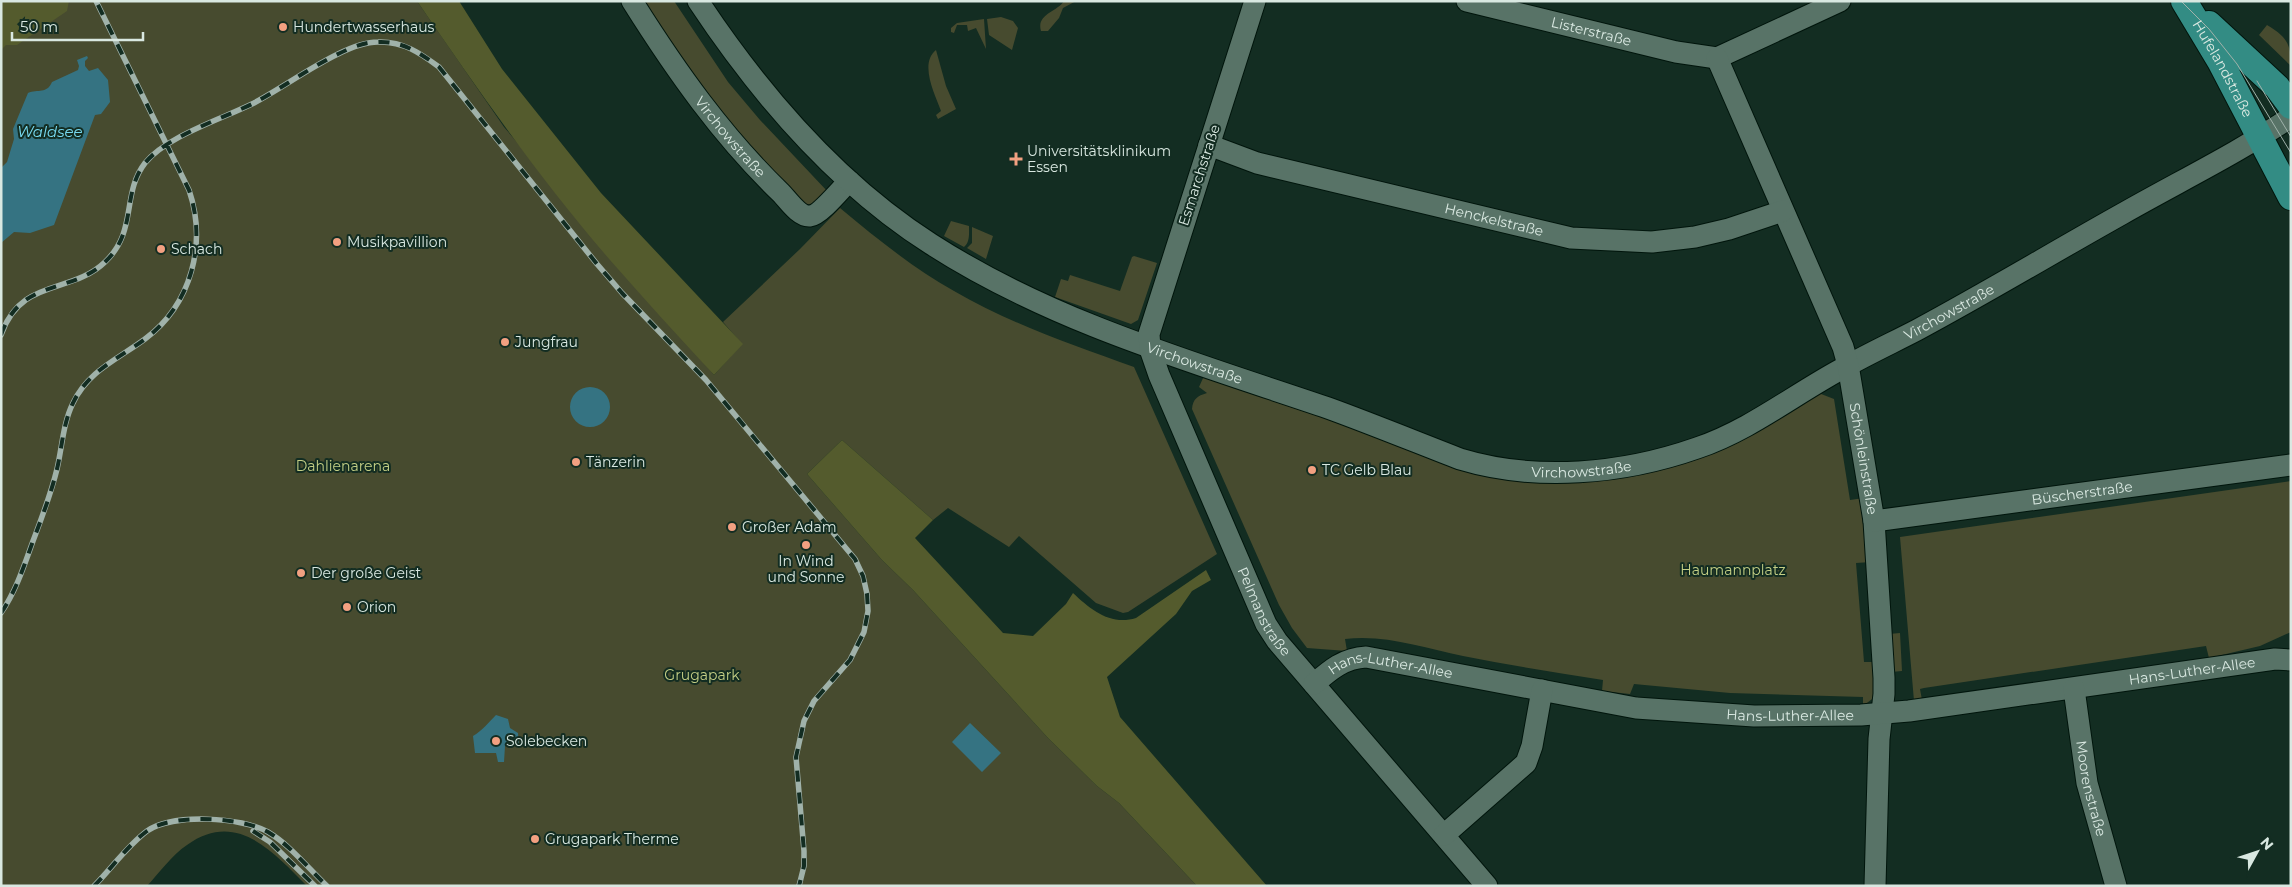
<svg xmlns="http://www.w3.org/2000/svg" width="2292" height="887" viewBox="0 0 2292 887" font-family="Montserrat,sans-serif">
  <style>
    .green { fill: #474b2f }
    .forest { fill: #545b2d }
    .water { fill: #357382 }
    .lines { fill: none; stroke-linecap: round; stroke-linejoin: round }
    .minor-casing { stroke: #00150c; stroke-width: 23 }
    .major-casing { stroke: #00150c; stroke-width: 28 }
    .minor { stroke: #587367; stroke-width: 21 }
    .major { stroke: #338c84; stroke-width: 26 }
    .tram { stroke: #a0b2aa; stroke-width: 1 }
    .rail-casing { stroke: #a0b2aa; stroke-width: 5.5 }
    .rail { stroke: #132d22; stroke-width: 4; stroke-dasharray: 11; stroke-linecap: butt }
    .poi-dot { fill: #f2a081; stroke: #132d22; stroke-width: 2 }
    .labels { text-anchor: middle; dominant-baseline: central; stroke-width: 4; stroke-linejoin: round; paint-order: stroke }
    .poi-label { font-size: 14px; fill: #d9e8e1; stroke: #132d22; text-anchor: start }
    .street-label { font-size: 14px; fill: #d9e8e1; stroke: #132d22 }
    .park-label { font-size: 14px; fill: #c4cf85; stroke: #132d22 }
    .water-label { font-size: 15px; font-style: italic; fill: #78daf1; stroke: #132d22 }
  </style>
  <rect width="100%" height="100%" fill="#132d22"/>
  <path class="green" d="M1,1h416l87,126 210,248 28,-31 -19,-22 77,-73 40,-41c36,30 73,60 114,83 57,33 119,54 180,76l83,187 -89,58 -5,1 -27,-10 -77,-67 -10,11 -61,-39 -15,12 -91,-80 -35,34 75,86 31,30 135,148 49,48 22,17 78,83h-890c-33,-33 -70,-77 -120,-41 -15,10 -28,28 -40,41h-146z
    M639,1h35l54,81 32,38 68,72 -14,13 -14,-2 -80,-85z
    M1064,1h12l-13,7 -4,10 -11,13h-7c-5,-17 16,-19 23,-30z
    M1001,17l12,4 5,7 -6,22 -23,-15 -2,-16z
    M984,19l2,30 -10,-21 -8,3 -1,-6h-10l-3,8 -3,-1v-4l6,-5z
    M2267,25c20,12 24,19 24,41l-32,-31z
    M936,50l10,36 10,23 -18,10 -2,-4 5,-4c-6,-17 -22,-47 -5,-61z
    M951,221l18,5c0,8 1,16 -5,21l-20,-11z
    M972,227l21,9 -7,23 -19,-11 5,-5z
    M1134,256l23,7 -19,57 -7,4 -76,-27 6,-18 7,2 2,-6 50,16 12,-34z
    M1204,376l103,34 126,46 184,17 199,-81 18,7 16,101 14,-2 7,64 -15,1 8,99h14l-2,34 -13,10v-9l-133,-4 -96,-9 -4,10 -28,-3 1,-11c-47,-7 -94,-15 -140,-24 -39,-8 -78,-22 -118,-17l2,12 -40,-3 -15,-20 -13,-23 -87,-196c1,-10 5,-13 15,-16l-8,-6z
    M2291,481v151l-31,14 -51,12 -3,-12 -282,42 -4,1 2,11 -8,1 -14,-164z
    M1900,633l2,38 -11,1 -2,-38z"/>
  <path class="forest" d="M1,1h68l-2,10 -50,34h-11l-5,5z
    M417,1h42l43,68 99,124 142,151 -29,31c-35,-38 -70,-76 -104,-115 -71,-82 -132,-170 -193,-259z
    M842,440l91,80 -18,18 88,95 30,3 33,-32 7,-11c18,17 38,33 63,25l70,-48 5,10 -19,11 -16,23 -69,63 13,40 147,169h-70l-78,-83 -22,-17 -49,-48 -135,-148 -31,-30 -75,-86z"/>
  <path class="water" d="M87,56l1,2 -3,3v5l4,5 9,-3 10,12 2,22 -9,12 -6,1 -41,110 -24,8 -16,-1 -13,11v-75l6,-6 7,-23 -1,-10 15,-36c10,-4 19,1 24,-11l26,-12 1,-4 -2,-6z
    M570 407a20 20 0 1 1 40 0a20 20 0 1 1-40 0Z
    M496,715l12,4 2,9 8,5 1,13h-14l-1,16h-6l-2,-9h-21l-2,-17c10,-6 15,-13 23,-21z
    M970,723l31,30 -19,19 -30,-30z"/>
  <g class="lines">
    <g class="minor-casing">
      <g id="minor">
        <path id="s1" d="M632,1c44,70 90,135 149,192 7,7 18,24 29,23 10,-1 32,-28 39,-35"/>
        <path id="s2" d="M698,1c61,92 139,183 233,243 121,78 262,118 397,164 44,16 88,34 132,51 76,23 163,15 237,-11 54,-18 100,-56 150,-82 23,-13 47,-24 70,-36 69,-37 137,-78 205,-116 56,-32 116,-61 169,-97"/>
        <path id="s3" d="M1255,1l-106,333 1,15 9,26 107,249 11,17 210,245"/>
        <path id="s4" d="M1467,1l209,51 41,6 123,-57"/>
        <path id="s5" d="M1717,58l126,289 5,18 26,156 10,157v16l-5,45 -4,147"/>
        <path id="s6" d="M1209,145l48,18 314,75 81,4 43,-5 34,-8 54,-18"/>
        <path id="s7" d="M1874,521l417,-56"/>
        <path id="s8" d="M1314,684c16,-14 30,-26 52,-27l270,51 118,8 107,-1 48,-4 366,-52 16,1"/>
        <path id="s9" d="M2074,689l13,94 29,103"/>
        <path d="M1444,835l82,-72 6,-17 10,-56"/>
      </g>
    </g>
    <g class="major-casing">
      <g id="major">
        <path id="s10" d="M2184,1l36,60 71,136"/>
        <path d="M2209,24l68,63 14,19"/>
      </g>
    </g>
    <use href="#minor" class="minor"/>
    <use href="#major" class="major"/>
    <path class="tram" d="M2181,1l28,28 28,35 54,89
      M2257,81l34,56"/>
    <g class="rail-casing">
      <path id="rail" d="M1,335c20,-58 70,-40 104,-73 33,-31 16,-68 40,-99 22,-27 77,-44 109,-60 28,-15 55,-35 84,-49 12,-6 26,-12 40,-12 25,-1 42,11 61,25l158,197 25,29 84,87 149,179 8,17 4,18 1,17 -4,21 -14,28 -36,41 -10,20 -8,36 8,94v15l-5,20
        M1,613c15,-22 23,-47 32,-72 9,-24 18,-47 24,-72 5,-21 6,-46 16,-66 15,-32 45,-44 72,-64 47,-35 62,-96 44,-149l-93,-189
        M253,831l17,11 45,44
        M94,886c17,-17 33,-40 53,-55 25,-18 95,-14 121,1 22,13 40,36 59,54"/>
    </g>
    <use href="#rail" class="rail"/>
  </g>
  <g class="poi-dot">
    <circle cx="283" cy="27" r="5"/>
    <path d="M1013.5 151.5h5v5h5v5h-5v5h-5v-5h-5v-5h5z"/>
    <circle cx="337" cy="242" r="5"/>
    <circle cx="161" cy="249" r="5"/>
    <circle cx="505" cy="342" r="5"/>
    <circle cx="576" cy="462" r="5"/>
    <circle cx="1312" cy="470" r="5"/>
    <circle cx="732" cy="527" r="5"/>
    <circle cx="806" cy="545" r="5"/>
    <circle cx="301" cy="573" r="5"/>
    <circle cx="347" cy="607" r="5"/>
    <circle cx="496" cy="741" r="5"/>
    <circle cx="535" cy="839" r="5"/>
  </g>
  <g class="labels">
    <g class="poi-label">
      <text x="293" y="27">Hundertwasserhaus</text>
      <text x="1027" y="151">Universitätsklinikum<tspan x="1027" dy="16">Essen</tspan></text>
      <text x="347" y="242">Musikpavillion</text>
      <text x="171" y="249">Schach</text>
      <text x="515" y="342">Jungfrau</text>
      <text x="586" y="462">Tänzerin</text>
      <text x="1322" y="470">TC Gelb Blau</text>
      <text x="742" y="527">Großer Adam</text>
      <text x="806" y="561" text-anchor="middle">In Wind<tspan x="806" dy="16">und Sonne</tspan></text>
      <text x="311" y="573">Der große Geist</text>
      <text x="357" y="607">Orion</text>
      <text x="506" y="741">Solebecken</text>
      <text x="545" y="839">Grugapark Therme</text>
    </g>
    <g class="street-label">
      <text stroke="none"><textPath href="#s4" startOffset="128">Listerstraße</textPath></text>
      <text stroke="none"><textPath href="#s10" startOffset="78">Hufelandstraße</textPath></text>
      <text stroke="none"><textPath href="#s1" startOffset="168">Virchowstraße</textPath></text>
      <text transform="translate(1199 175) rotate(-72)">Esmarchstraße</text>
      <text stroke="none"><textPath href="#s6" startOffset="295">Henckelstraße</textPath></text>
      <text stroke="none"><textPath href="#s2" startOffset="1439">Virchowstraße</textPath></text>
      <text stroke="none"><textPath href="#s2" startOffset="629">Virchowstraße</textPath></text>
      <text stroke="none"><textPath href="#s5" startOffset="429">Schönleinstraße</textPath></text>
      <text stroke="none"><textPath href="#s2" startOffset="1034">Virchowstraße</textPath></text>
      <text stroke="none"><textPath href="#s7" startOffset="210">Büscherstraße</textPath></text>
      <text stroke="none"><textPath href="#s3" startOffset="651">Pelmanstraße</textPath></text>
      <text stroke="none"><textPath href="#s8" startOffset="894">Hans-Luther-Allee</textPath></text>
      <text stroke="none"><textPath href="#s8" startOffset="84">Hans-Luther-Allee</textPath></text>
      <text stroke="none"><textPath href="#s8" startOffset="489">Hans-Luther-Allee</textPath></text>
      <text stroke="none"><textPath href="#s9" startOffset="101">Moorenstraße</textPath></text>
    </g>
    <g class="park-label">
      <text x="343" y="466">Dahlienarena</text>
      <text x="1733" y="570">Haumannplatz</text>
      <text x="702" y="675">Grugapark</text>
    </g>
    <g class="water-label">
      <text x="50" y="131">Waldsee</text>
    </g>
  </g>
  <rect width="2292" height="887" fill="none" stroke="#d9e8e1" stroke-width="5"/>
  <g transform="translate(2257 852) rotate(50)" stroke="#132d22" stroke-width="4" paint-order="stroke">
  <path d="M0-4L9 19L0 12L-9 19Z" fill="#d9e8e1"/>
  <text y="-8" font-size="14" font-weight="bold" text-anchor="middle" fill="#d9e8e1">N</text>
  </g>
  <path d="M12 32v8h131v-8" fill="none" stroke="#d9e8e1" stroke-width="2.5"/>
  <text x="20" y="32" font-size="15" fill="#d9e8e1" stroke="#132d22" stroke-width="4" paint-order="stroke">50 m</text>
</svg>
